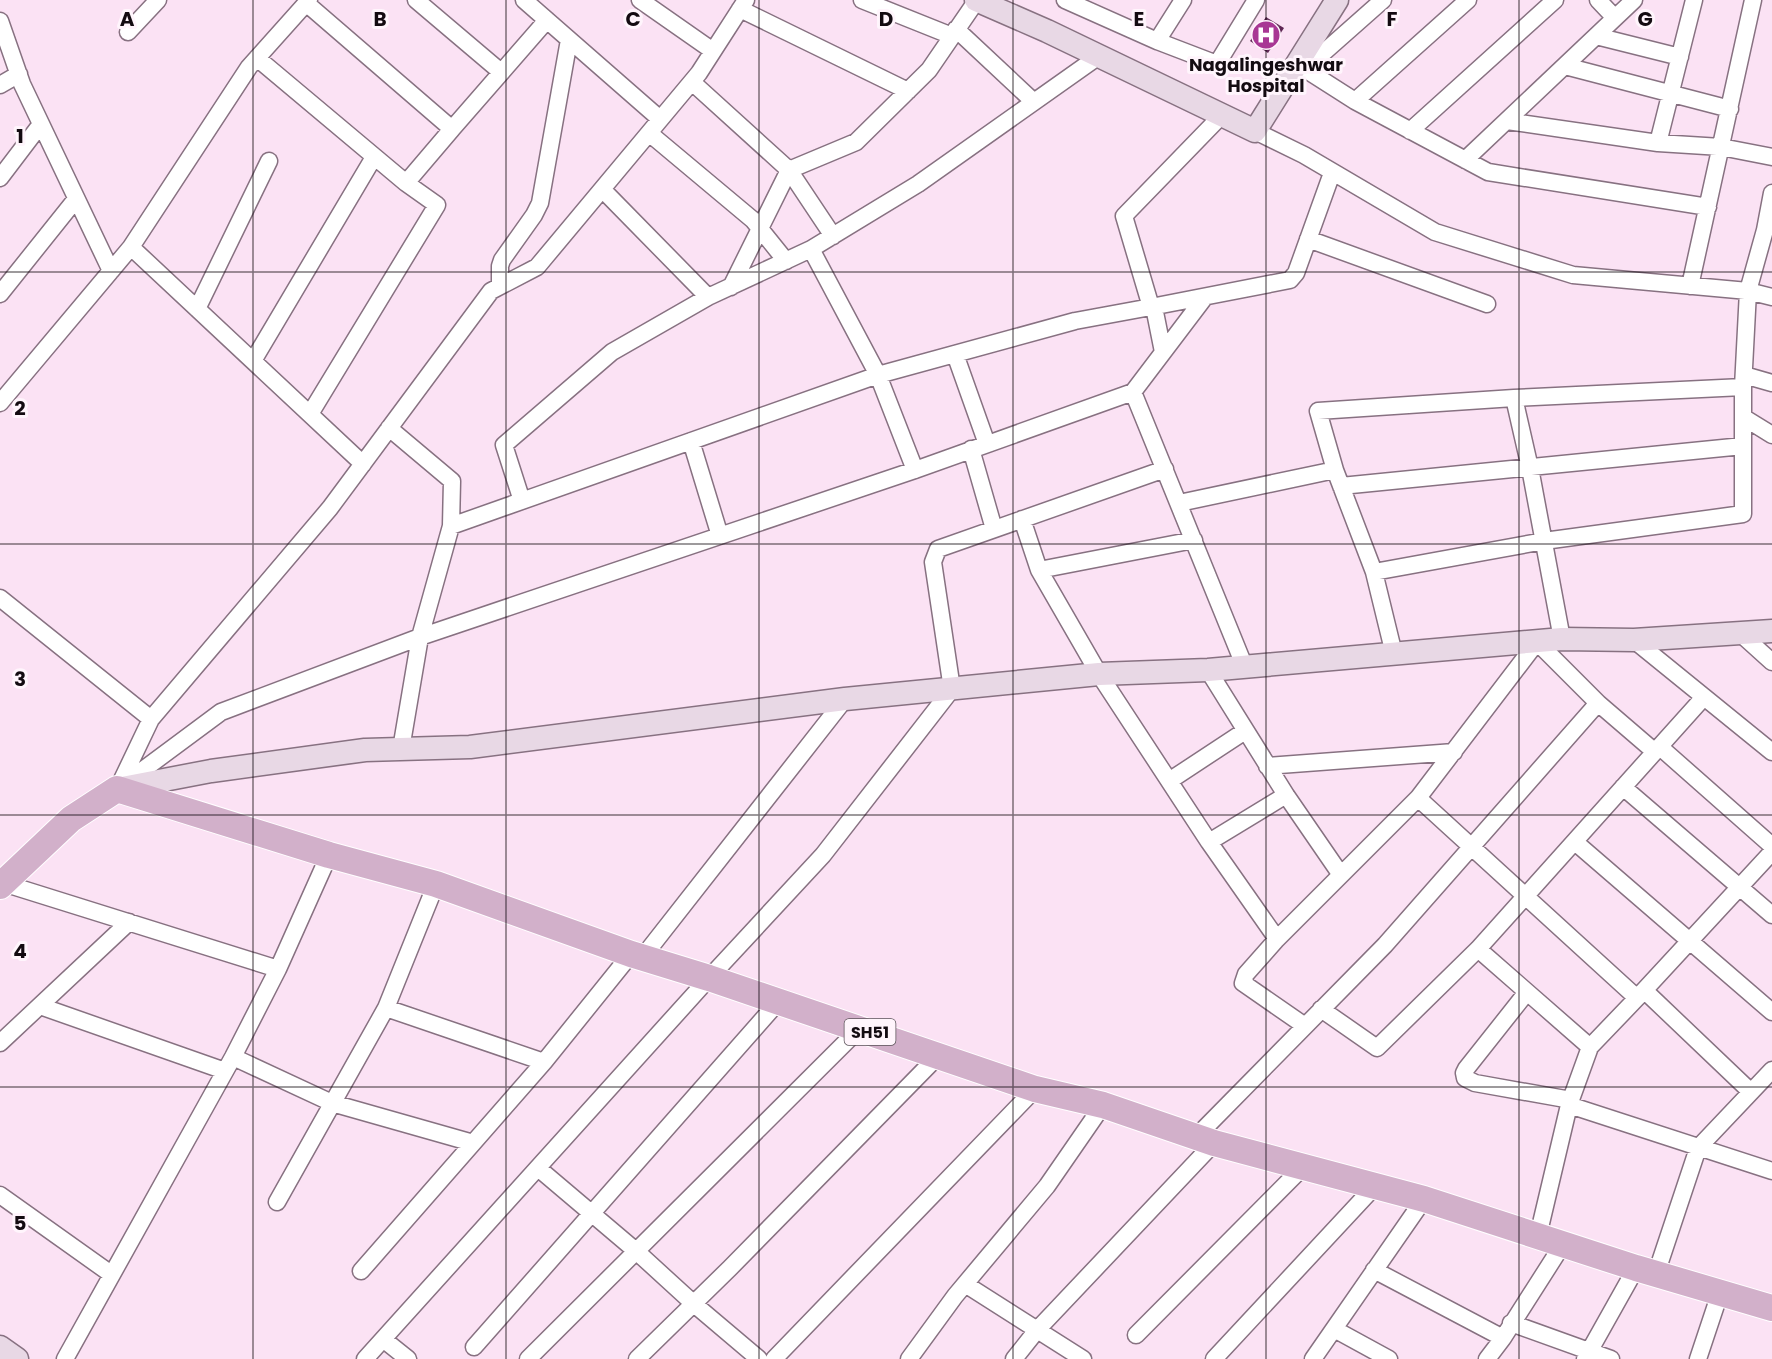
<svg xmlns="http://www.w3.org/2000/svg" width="1772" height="1359" viewBox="0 0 1772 1359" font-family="Poppins,sans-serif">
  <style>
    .building { fill: url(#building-hatch) }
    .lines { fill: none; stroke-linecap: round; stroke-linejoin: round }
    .street-casing { stroke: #877181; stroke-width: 19 }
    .secondary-casing { stroke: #877181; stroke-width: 25 }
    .primary-casing { stroke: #fff; stroke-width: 28 }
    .street { stroke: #fff; stroke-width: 16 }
    .secondary { stroke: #e8d8e5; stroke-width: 22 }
    .primary { stroke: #d2b0ca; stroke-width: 26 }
    .grid { fill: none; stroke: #130b11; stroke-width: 1.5; stroke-opacity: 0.55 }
    .labels { text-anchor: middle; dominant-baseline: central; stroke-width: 6; stroke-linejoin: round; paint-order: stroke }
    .shield { fill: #fff5fc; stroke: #5a5158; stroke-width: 1.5 }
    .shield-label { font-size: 16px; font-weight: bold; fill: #130b11 }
    .poi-label { font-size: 18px; font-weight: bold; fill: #130b11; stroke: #fff5fc }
    .grid-label { font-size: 20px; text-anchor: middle; font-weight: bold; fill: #130b11; stroke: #fff5fc; stroke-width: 6; stroke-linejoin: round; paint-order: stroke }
  </style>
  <defs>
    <pattern id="building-hatch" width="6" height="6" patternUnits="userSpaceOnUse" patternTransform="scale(1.5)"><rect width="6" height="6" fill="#5e2553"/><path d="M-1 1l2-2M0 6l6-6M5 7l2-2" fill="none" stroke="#704267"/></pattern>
  </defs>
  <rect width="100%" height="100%" fill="#fbe2f4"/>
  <path class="building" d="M1266,17l18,11 -16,25 -18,-12z"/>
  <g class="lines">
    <g class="street-casing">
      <path id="street" d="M309,0l-60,67 -118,180 232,217
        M416,0l85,72
        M524,0l136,119
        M640,0l73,51
        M862,0l90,36
        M1065,0l92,41 26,-41
        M1598,0l17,18
        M306,3l146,126 95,-109
        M740,9l168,82
        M0,21l22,63 89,187
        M956,29l78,73
        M128,32l30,-32
        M1596,36l84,21
        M1157,41l60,23 39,-64
        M257,58l149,125 46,-54
        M1297,64l58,37 113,-101
        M1565,66l165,43
        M1305,69l78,-69
        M692,82l97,88 67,-28 73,-72 48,-70
        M0,85l19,-11
        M1355,101l133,71 220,35
        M1507,121l151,22 63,4 51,10
        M1255,131l49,24 131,77 138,43 175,16 24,6
        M1410,131l145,-131
        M649,133l104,87 33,41
        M1658,143l36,-143
        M1465,160l169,-160
        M0,178l41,-54
        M602,189l106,108 103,-48
        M1308,239l179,65
        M500,286v-20l2,-6 32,-45 6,-12 29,-163
        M1690,286l63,-286
        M731,287l58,-117 44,66
        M0,294l76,-95
        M1151,307l139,-27 6,-7 36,-100
        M1154,307l9,45
        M197,309l72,-148
        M955,354l32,90
        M253,361l121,-204
        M1744,375l28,8
        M1133,392l72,-95
        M1514,398l229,-11
        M0,403l131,-156
        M310,414l127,-209 -31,-22
        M1743,417l29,18
        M389,428l63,53 -1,45
        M691,441l29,95
        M971,449l23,80
        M915,470l-37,-95 -67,-126 107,-65 181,-128
        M1335,470l39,102 170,-31 199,-27v-127l5,-96 17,-61 7,-37
        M1341,486l402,-40
        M522,501l-18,-56 108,-93 96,-55
        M1179,503l156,-33 -17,-59 196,-13 16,70 32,171
        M1022,519l17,51
        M1194,540l-155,30 60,104 110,168 68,97 141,-141 119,-156 61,61 -213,242 -189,192
        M1374,572l20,82
        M0,598l151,121
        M1741,634l31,28
        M1634,640l138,112
        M1208,670l78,125 55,80
        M1598,703l57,49
        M1660,747l112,99
        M401,749l19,-112 31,-111 427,-151 197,-54 76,-14 -27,-91 98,-101
        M1267,766l187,-14
        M1169,781l76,-50
        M119,786l32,-67 179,-211 161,-217 46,-24 162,-194 47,-73
        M120,787l101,-75 199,-75 495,-167 218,-78 111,273
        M1623,787l149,128
        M1418,798l219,200 135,-146
        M1209,842l77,-47
        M1575,842l197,170
        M3,883l275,86
        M1277,939l-31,35 -3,9 62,43
        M1478,949l112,98
        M642,958l203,-259
        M1645,991l106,101
        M1527,992l-61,77 -2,4 1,5 10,5 96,17
        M1637,998l-47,49 -21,58 203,66
        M40,1006l185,65
        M386,1008l158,54
        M1321,1009l56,39 101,-99 226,-252
        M0,1043l129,-121
        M233,1057l99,46 141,40
        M538,1168l98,83 58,53 65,55
        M0,1195l111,79
        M277,1202l109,-194 50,-124
        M1538,1236l31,-131
        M1374,1270l129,68
        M361,1271l183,-209 87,-108
        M1656,1274l42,-126 74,-78
        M965,1284l118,75
        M1511,1323l100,36
        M1334,1329l55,30
        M1136,1335l166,-167
        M383,1339l25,20
        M474,1347l304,-345
        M65,1359l168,-302 45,-88 51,-114
        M365,1359l344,-381 114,-123 129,-166 -19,-127 5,-13 227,-80
        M528,1359l331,-330
        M637,1359l93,-91 209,-213
        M774,1359l261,-270
        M909,1359l46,-63 92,-110 56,-81
        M1014,1359l23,-29 177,-187
        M1214,1359l161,-173
        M1313,1359l111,-160
        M1487,1359l16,-21 60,-94
        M1585,1359l51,-91
        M1698,1359l22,-66"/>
    </g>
    <g class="secondary-casing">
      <path id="secondary" d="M976,0l71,31 208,100 82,-131
        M117,789l94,-18 154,-21 105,-3 375,-48 254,-25 109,-4 354,-31 72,1 138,-9
        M0,1347l17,12"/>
    </g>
    <g class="primary-casing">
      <path id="primary" d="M0,886l71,-67 46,-30 212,66 107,29 195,70 78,24 326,111 68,16 111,38 210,56 212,69 136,40"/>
    </g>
    <use href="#street" class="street"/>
    <use href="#secondary" class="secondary"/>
    <use href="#primary" class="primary"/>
  </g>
  <path class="grid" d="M253,0v1359M506,0v1359M759,0v1359M1013,0v1359M1266,0v1359M1519,0v1359M0,272h1772M0,544h1772M0,815h1772M0,1087h1772"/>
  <defs>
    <g id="hospital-disc" transform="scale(1.5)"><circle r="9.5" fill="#a83794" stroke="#fff5fc"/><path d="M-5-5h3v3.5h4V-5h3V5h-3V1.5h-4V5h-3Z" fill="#fff"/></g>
  </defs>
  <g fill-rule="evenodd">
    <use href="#hospital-disc" x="1266" y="35"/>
  </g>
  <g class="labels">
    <rect class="shield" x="844.5" y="1019" width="51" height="26" rx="4.5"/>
    <g class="shield-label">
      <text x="870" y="1032">SH51</text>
    </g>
    <g class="poi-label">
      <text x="1266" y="64">Nagalingeshwar<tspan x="1266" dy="21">Hospital</tspan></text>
    </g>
  </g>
  <g class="grid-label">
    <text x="127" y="26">A</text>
    <text x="380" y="26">B</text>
    <text x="633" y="26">C</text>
    <text x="886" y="26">D</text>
    <text x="1139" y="26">E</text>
    <text x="1392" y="26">F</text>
    <text x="1645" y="26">G</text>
    <text x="20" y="143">1</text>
    <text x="20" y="415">2</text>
    <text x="20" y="686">3</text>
    <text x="20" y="958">4</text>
    <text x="20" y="1230">5</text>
  </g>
</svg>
